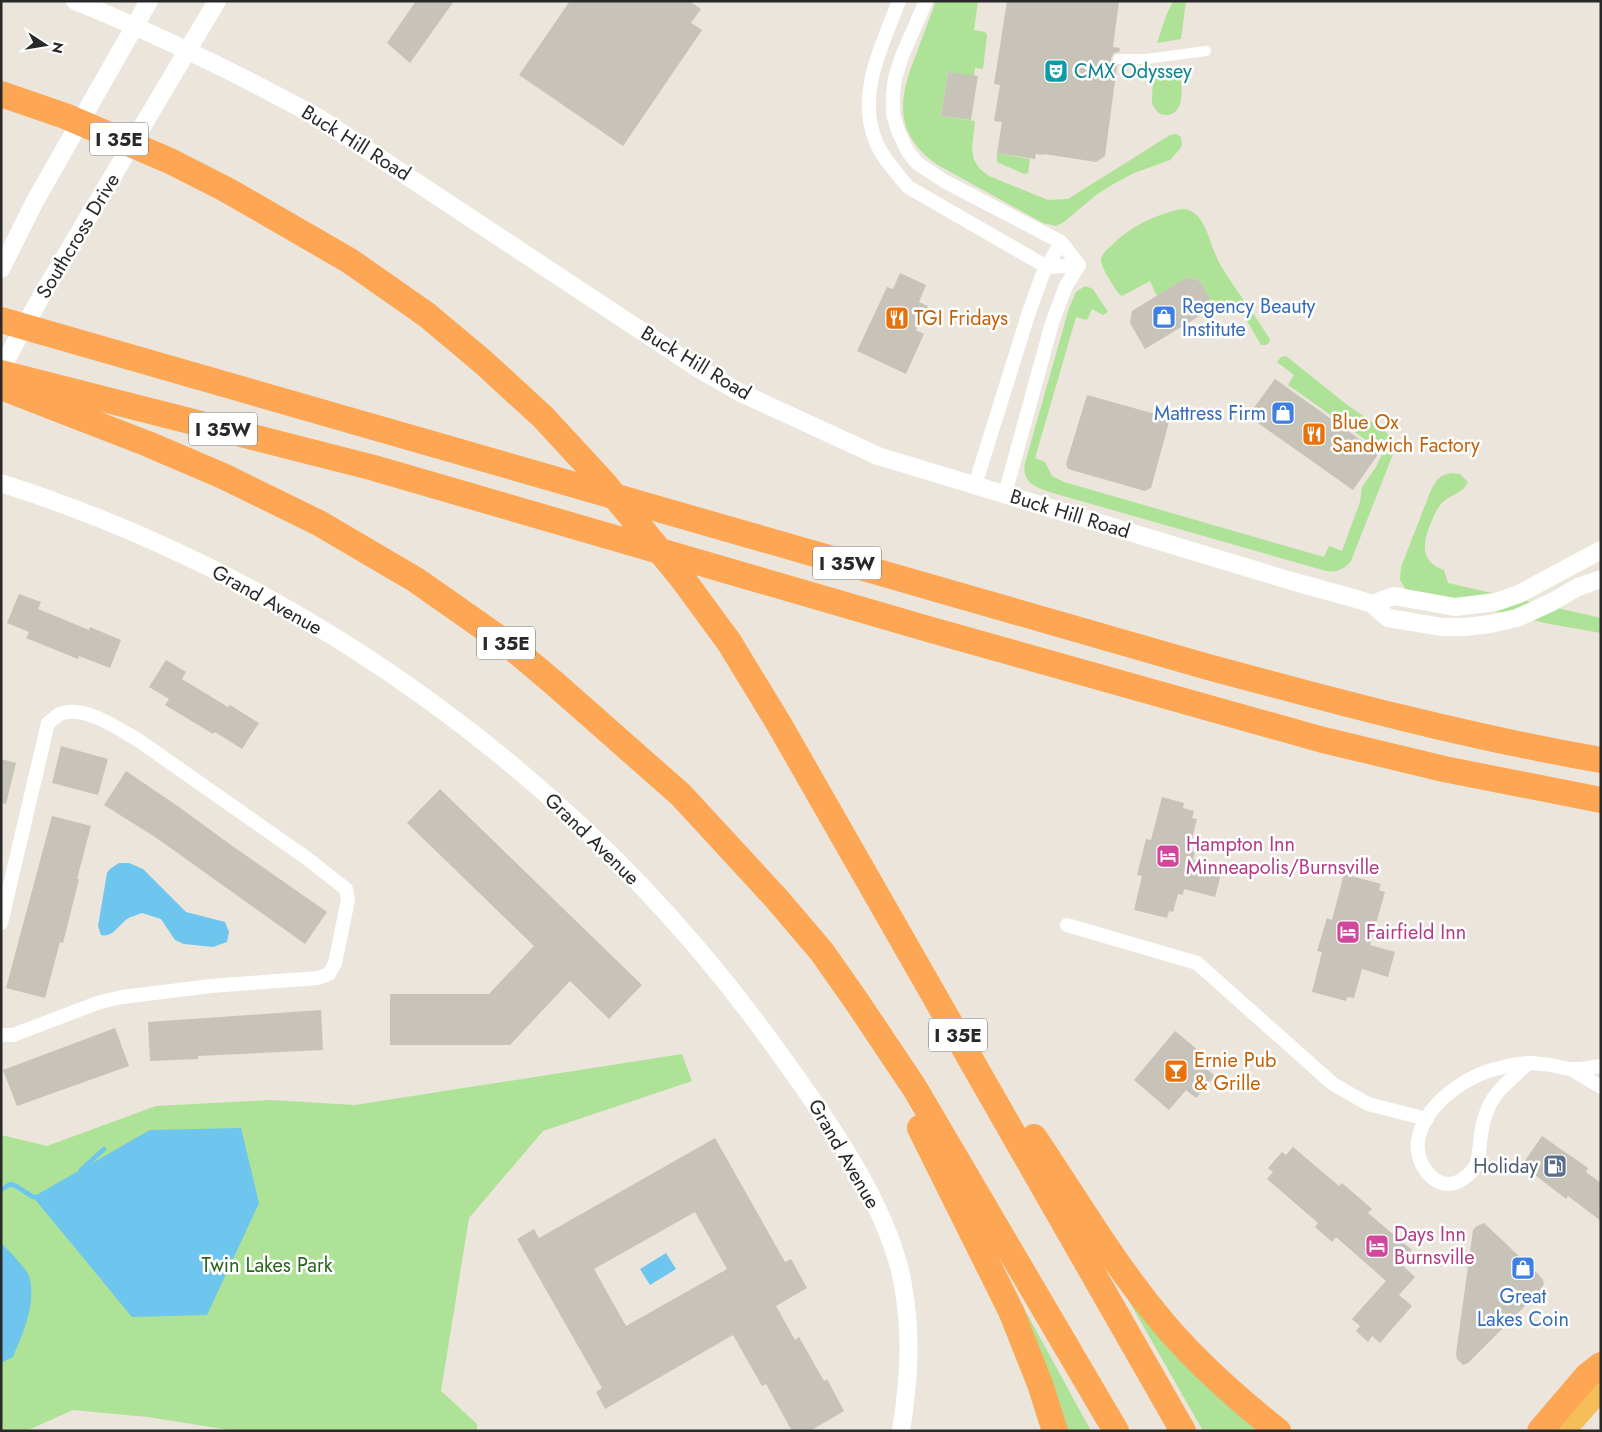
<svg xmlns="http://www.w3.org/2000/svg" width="1602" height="1432" viewBox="0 0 1602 1432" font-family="Jost,sans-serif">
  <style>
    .green { fill: #ade297 }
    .water { fill: #6ec5ed }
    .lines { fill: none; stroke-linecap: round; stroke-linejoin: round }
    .stream { stroke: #6ec5ed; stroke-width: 4.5 }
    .building { fill: #c7c3b9; fill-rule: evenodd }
    .pedestrian { stroke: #fff; stroke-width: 10 }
    .minor { stroke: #fff; stroke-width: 14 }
    .tertiary { stroke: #fff; stroke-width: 18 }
    .trunk { stroke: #f6be58; stroke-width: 24 }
    .motorway { stroke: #fda654; stroke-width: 26 }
    .labels { text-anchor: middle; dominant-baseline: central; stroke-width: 5; stroke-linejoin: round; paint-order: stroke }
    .shield { fill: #fff; stroke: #696969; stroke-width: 1 }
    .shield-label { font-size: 19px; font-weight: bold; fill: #292929 }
    .culture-label { font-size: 20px; fill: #0d838f; stroke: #fff; text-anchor: start }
    .street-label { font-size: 20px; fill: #292929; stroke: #fff }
    .shop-label { font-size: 20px; fill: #366cbe; stroke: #fff; text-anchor: start }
    .food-label { font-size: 20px; fill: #c56008; stroke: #fff; text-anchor: start }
    .hotel-label { font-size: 20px; fill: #b23c85; stroke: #fff; text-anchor: start }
    .service-label { font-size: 20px; fill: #4e5e75; stroke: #fff; text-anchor: end }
    .park-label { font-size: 20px; fill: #26651a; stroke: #fff }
  </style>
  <rect width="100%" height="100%" fill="#ebe5db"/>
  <path class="green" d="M936,1h42l-4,29 11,2 2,3 -4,34 -8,-1 -1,8 -26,-4 -7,44 34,5 -3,27 2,12 6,9 9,7 59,24 20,-1 102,-64 6,-1 5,3 1,7 -2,5 -10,11 -36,13 -19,10 -19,12 -32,27 -8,4 -13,-3 -107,-59c-44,-33 -37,-67 -19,-112 6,-17 13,-34 19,-51z
    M1173,1h13l-5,38 -24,4 9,-27z
    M1180,69c1,13 7,44 -13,46 -8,1 -11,-5 -15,-11l1,-32z
    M997,153l33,6 -2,14 -4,1 -27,-12z
    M1181,209c8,0 14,3 19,10 9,13 12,31 20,45 15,26 34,49 49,74l1,4 -4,3h-5l-18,-31 -6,-3 -5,-9 -13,7 -5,-2 -14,-26 -13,-4 -30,19 -7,-15 -28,15 -4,-3c-4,-7 -18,-26 -17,-34 1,-5 5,-9 9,-12 19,-20 44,-32 71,-38z
    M1085,286l8,3 15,23 -5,3 -11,-6 -5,11 -11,-3 -41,141 10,4 7,14 12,6 260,75 5,-11 13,5 18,-49 2,-15 14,-20 7,-15 -95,-67 6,-10 -17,-13 4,-5 5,-1 60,48 40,28 3,3 4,8v11l-42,107c-10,12 -19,12 -32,8l-266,-76c-16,-5 -32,-10 -28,-30l44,-155 7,-16z
    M1451,473l9,1 8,8c-6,13 -18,12 -27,22 -5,6 -8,14 -11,21 -8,20 -9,37 14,45l4,13 153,35v15l-51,-9 -143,-33 -7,-11 1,-13 30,-77c5,-10 9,-15 20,-17z
    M682,1054l10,27 -149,50 -74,87 -28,173 36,33v7h-241l-88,-14 -75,-7 -47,21h-25v-296l46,11 109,-40 115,-6 84,5z
    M1121,1287l146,144h-64z
    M1020,1301l71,130h-28z"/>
  <path class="water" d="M119,863h10l14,6 43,43 39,10 4,10 -2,10 -14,5 -29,-3 -9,-4 -14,-21 -19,-6c-5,2 -10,3 -15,6 -8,6 -15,19 -26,16l-3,-9 9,-53 3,-4z
    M241,1128l18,75 -52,112 -75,2 -99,-120 117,-67z
    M1,1243c6,6 26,26 28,33 8,27 -6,57 -16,81l-12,6z
    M666,1253l10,16 -26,16 -10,-16z"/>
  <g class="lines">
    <path class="stream" d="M81,1170l23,-21
      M1,1190l9,-6 6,2 17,11h4"/>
  </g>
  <path class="building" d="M416,1h38l-44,62 -23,-20z
    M570,1h119l12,8 -10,14 11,7 -79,116 -104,-71z
    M1007,1h112l-6,46 7,1 -1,4 -5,1 -3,6 1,4 5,3 -12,90 -9,6 -52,-8v1l-8,-1 -1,5 -38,-6 5,-31 -8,-1 6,-36 -6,-1z
    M948,72l30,4 -7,44 -30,-4z
    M900,273l26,12 -7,17 9,4 -12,24 8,4 -18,40 -49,-23 30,-64 6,2z
    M1187,277l13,4 14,26 -69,42 -15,-26 2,-12z
    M1275,379l104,74 -26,37 -105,-74z
    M1087,395l79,22 3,5 -18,66 -6,3 -77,-22 -2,-5z
    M19,594l22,8 -3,7 51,21 1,-3 31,13 -11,28 -31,-12 -1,3 -52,-21 3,-6 -22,-9z
    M166,660l20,12 -4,7 46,28 2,-2 29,18 -17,26 -27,-17 -2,2 -48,-29 4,-6 -20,-12z
    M61,746l47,13 -10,36 -46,-12z
    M1,759l15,4 -10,41 -5,-1z
    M126,771l53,36 52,38 96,67 -22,32 -147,-105 -54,-34z
    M440,789l202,196 -33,34 -39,-38 -60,64h-120v-51h99l45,-48 -127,-123z
    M1162,797l22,6 -1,5 11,3 -2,7 5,1 -8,31 6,2 -2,8 30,7 -8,30 -31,-8 -1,6 -5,-1 -5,18 -4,-1 -2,7 -33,-8 8,-34 -5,-1 9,-36 5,1z
    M52,816l39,10 -14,53h2l-16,64 -3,-1 -15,56 -39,-10z
    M1344,874l37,10 -2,6 6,2 -15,53 25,7 -7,25 -26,-8 -8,29 -7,-1 -1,4 -34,-9 10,-40 -5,-1 10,-33 5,2z
    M321,1010l2,40 -125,6v3l-48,2 -2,-39z
    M115,1028l14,38 -112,40 -14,-36z
    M1175,1031l35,29 -6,7 11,9 -19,22 -10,-8 -17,20 -35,-30z
    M1542,1136l46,32 -2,4 15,11v38l-33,-25 -2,3 -44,-34z
    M715,1138l70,124 6,-3 16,29 -31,18 19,34 4,-3 25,44 3,-2 17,32 -34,20h-18l-26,-47 -4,2 -29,-51 -128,74 -9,-17 6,-4 -85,-149 17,-10 5,9zM695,1212l32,57 -101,57 -32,-57z
    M1293,1147l46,39 3,-3 30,26 -4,4 44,37 -12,13 15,14 -16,18 13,11 -32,37 -8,-7 -4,6 -12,-11 4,-5 -8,-7 34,-38 -50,-44 -4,5 -17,-15 3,-4 -51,-44 6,-7 -5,-4 14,-16 4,3z
    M1484,1223l55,52 4,5 1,4 -5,8 -71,71 -5,2 -6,-6 -1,-5 17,-124 4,-4z"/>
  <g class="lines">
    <path class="pedestrian" d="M1118,59h28l60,-8"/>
    <path class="minor" d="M899,1c-17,45 -43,93 -23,141 7,17 21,31 32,45l139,80 32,-2
      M926,1l-24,55 -7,22 -2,16v20l5,17 10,21 9,11 27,18 117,61 18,23
      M975,485l54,-173 13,-36 19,-34
      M1005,494l47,-171 14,-37 13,-21
      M1,923l47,-200c4,-3 8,-7 12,-9 24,-10 61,16 81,28l164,115 41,32 2,11 -13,63 -6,11 -11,4 -107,8 -89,11 -22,5 -87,33h-12
      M1067,925l130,38 136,121 35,20 59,15
      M1527,1064c-13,13 -30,25 -38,42 -4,9 -7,19 -8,29 -2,10 -1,26 -7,33 -2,4 -7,8 -11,11 -25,17 -49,-14 -45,-39 7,-37 50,-66 85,-73 11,-3 26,-5 38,-3 10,0 19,4 30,5 9,1 20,-2 30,-3
      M1571,1069l30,18"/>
    <path class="tertiary" d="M75,1c84,34 165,74 244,117l380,251 40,23 139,64 410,124 72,20 12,4 16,14 54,9h23l25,-3 27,-6 35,-16 26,-15 23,-8
      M1,269l34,-68 114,-200
      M1,369l41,-74 175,-294
      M1,483c309,99 584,300 773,563 48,66 115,158 129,239 9,51 6,95 -2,146
      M1372,604l22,-8 61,11 41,-5 23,-8 82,-44"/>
    <path class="trunk" d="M1563,1431l38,-43"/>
    <path class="motorway" d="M1,94l64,22 105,45 57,29 123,71 77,54 56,47 60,55 60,65 79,96 47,64 50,82 404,707
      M1,320l1207,347c130,35 260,70 393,93
      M1,373l373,95 554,161 395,111 121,29 157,31
      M1,387l147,57 75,32 96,47 97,57 94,66 44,37 127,112 95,103 46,54 35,50 57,85 202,344
      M920,1128l91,183 29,73 15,47
      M1034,1137c40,59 76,121 121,176 35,44 79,83 123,118
      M1540,1431l47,-55 14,-11"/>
  </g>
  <defs>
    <g id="theatre-square" transform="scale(1.25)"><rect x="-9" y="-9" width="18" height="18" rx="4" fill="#0f9aa8" stroke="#fff"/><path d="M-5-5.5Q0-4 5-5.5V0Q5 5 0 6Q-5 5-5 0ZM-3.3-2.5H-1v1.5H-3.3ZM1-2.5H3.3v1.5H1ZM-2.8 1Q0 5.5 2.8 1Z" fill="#fff"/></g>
    <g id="shop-square" transform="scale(1.25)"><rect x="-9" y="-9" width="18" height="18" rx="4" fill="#3f7fe0" stroke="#fff"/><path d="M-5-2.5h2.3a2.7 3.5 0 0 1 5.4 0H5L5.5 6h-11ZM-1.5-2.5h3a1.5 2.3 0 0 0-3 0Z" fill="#fff"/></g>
    <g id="restaurant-square" transform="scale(1.25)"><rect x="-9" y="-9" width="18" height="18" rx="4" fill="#e8710a" stroke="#fff"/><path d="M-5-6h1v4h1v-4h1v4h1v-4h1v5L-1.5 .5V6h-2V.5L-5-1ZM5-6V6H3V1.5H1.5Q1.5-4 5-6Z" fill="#fff"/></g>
    <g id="hotel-square" transform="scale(1.25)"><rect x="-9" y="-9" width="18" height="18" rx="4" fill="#d1479c" stroke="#fff"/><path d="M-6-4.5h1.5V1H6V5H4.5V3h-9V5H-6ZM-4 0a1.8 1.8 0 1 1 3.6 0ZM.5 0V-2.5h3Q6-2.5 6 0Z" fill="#fff"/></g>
    <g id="bar-square" transform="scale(1.25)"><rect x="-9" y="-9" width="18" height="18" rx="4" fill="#e8710a" stroke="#fff"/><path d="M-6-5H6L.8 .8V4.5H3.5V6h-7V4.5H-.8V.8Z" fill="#fff"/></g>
    <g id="fuel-square" transform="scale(1.25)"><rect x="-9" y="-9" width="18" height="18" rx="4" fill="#5c6f8a" stroke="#fff"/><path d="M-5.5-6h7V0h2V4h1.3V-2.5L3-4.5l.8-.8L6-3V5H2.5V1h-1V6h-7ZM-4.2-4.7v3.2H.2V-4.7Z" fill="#fff"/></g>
  </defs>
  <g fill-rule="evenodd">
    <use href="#theatre-square" x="1056" y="71"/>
    <use href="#shop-square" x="1164" y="317"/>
    <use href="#restaurant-square" x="897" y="318"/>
    <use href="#shop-square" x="1283" y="413"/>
    <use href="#restaurant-square" x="1314" y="434"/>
    <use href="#hotel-square" x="1168" y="856"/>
    <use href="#hotel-square" x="1348" y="932"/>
    <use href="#bar-square" x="1176" y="1071"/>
    <use href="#fuel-square" x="1555" y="1166"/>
    <use href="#hotel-square" x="1377" y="1246"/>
    <use href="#shop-square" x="1523" y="1268"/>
  </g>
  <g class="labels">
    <g class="shield">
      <rect x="90" y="122.5" width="58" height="33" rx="4"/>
      <rect x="189" y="412.5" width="68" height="33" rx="4"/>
      <rect x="813" y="546.5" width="68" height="33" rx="4"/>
      <rect x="477" y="626.5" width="58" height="33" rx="4"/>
      <rect x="929" y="1018.5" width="58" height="33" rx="4"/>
    </g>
    <g class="shield-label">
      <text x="119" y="139">I 35E</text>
      <text x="223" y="429">I 35W</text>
      <text x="847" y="563">I 35W</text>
      <text x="506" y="643">I 35E</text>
      <text x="958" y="1035">I 35E</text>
    </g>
    <g class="culture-label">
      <text x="1074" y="71">CMX Odyssey</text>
    </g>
    <g class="street-label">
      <text transform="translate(356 143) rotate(32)">Buck Hill Road</text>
      <text transform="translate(78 236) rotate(-59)">Southcross Drive</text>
      <text transform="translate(696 363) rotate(31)">Buck Hill Road</text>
      <text transform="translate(1070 514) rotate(17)">Buck Hill Road</text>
      <text transform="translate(267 600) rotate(29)">Grand Avenue</text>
      <text transform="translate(592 839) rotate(44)">Grand Avenue</text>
      <text transform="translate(844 1154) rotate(60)">Grand Avenue</text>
    </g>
    <g class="shop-label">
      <text x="1182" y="306">Regency Beauty<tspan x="1182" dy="23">Institute</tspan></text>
      <text x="1266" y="413" text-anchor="end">Mattress Firm</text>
      <text x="1523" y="1296" text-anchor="middle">Great<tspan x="1523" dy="23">Lakes Coin</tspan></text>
    </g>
    <g class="food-label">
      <text x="914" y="318">TGI Fridays</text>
      <text x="1332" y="422">Blue Ox<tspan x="1332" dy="23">Sandwich Factory</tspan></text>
      <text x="1194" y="1060">Ernie Pub<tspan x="1194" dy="23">&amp; Grille</tspan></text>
    </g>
    <g class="hotel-label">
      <text x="1186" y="844">Hampton Inn<tspan x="1186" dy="23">Minneapolis/Burnsville</tspan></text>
      <text x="1366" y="932">Fairfield Inn</text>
      <text x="1394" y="1234">Days Inn<tspan x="1394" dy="23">Burnsville</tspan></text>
    </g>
    <g class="service-label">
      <text x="1538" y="1166">Holiday</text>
    </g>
    <g class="park-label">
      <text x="267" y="1265">Twin Lakes Park</text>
    </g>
  </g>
  <rect width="1602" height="1432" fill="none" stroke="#292929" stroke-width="5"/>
  <g transform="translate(45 45) rotate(102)" stroke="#ffffff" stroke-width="4" paint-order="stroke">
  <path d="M0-4L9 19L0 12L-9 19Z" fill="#292929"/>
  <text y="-8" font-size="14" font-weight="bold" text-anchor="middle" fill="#292929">N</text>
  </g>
</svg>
